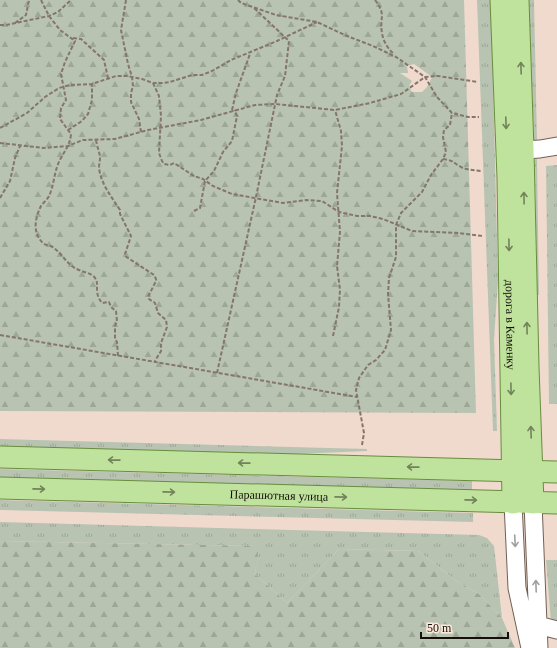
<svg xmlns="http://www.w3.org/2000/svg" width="557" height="648" viewBox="0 0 557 648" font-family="Georgia,serif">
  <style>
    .grass { fill: url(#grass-tufts) }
    .forest { fill: url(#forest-firs); fill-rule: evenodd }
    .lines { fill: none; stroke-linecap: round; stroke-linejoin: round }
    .minor-casing { stroke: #736055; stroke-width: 19 }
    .major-casing { stroke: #688c3e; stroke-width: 23 }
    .path { stroke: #84756d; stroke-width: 2; stroke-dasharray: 4 2; stroke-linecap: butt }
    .minor { stroke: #fff; stroke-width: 17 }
    .major { stroke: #bfe39c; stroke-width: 21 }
    .oneway { stroke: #72835a }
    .oneway2 { stroke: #a19f9d }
    .labels { text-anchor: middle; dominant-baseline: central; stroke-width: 3; stroke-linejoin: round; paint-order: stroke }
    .street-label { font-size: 12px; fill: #150e0a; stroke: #fde8db }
  </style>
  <defs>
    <pattern id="grass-tufts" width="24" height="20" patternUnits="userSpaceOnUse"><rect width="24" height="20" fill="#b8c4b1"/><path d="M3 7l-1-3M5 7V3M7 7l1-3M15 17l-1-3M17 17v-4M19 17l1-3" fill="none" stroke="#9da797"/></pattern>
    <pattern id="forest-firs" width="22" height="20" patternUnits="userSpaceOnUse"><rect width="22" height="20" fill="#b8c4b1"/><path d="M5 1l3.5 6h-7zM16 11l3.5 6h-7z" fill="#9da797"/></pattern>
  </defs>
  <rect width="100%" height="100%" fill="#f0dace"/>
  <path class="grass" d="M477,0h14l7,281 -4,58 3,92h-4z
    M529,0h5l3,141h-3z
    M535,159h2l2,136h-2z
    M557,165v239h-8l-3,-238z
    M0,439l367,10v2l-94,4 -273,-7z
    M0,469l472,12v9l-472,-13z
    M0,500l473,13v9l-473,-12z
    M0,522l479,13 8,3 7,8 8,72 -23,-24 -24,-14 -37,-29 -79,-2 -52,54 -32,-29 3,-28 -258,-5z
    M546,560h11v67l-6,-5z"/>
  <path class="forest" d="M0,0h464l12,413 -476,-2zM414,64l18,13 -5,10 -5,5h-10l-3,-6 3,-5 -12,-8h8l-1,-7z
    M0,541l259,5 -4,28 32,29 52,-54 79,2 37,29 24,14 23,24 13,30h-515z"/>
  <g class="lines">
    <g class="minor-casing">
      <path id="minor" d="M523,150l17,-1 17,-3
        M513,503l4,85 13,60
        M533,503l6,145
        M538,625l19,5"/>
    </g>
    <g class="major-casing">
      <g id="major">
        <path id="s1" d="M501,0l7,178 5,325"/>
        <path d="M518,0l5,150 5,217 5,136"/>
        <path d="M0,457l557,15"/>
        <path id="s2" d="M0,488l557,15"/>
      </g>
    </g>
    <path class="path" d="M41,0l8,16 11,14 15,11 -10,21 -4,12 5,26 -5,8 -1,11 11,15c-1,14 -10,20 -14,33 -3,9 -4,21 -8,29 -2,4 -6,7 -8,10 -6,12 -9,27 2,37 3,3 8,2 11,5 9,7 14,18 25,22 4,2 13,3 16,8 5,6 -2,14 7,25l7,-1 2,5 5,4 1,10 -2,5v13l2,3 1,14
      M126,0l-5,30 7,34 4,13 1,9 -2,7v9l8,17 2,13
      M238,0l3,3 35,12 41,7 30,14 26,10 23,11 29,20 12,20 15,16 16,4h11
      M375,0c12,15 4,18 7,33 1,8 6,16 12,21
      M15,23l11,-8 3,-15
      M0,25h6l43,-9 9,-4 13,-12
      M73,38l8,1 23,21 4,18
      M153,83l6,13 2,20 -2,37 3,8 2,3 6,1 4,-2 20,13 9,3 10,7 19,8 51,9 23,-3 16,1 17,11 18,4h13l13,3 29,12 46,2 25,3
      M232,110l4,-17 15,-42
      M0,128l27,-15 18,-16 14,-9 11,-3 22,-1 24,-8h11l15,3 11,4h9l8,-1 22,-7h10l10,-4 19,-11 46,-19 40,-19
      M68,130l14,-9 6,-7 4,-14v-16
      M96,140c1,7 4,13 4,18 0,3 -1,6 -1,10 2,16 12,28 21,42v4l11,22 -6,18v2l29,19 2,4v2l-8,16 1,2 6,4 3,10 8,7 1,7 -6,16v8l-6,10
      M0,143l44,5 24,-2 15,-6 32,-1 33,-9 53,-10 54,-15 20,-1 60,6 35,-7 31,-9 24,-17 13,-1 40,6
      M443,159c12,2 9,3 18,8 6,3 13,3 20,4
      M0,198l10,-17 5,-23 5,-12
      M194,211l6,-3 5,-27 9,-10 9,-19 9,-11 5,-25 -3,-6
      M0,335l357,62
      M333,336l6,-29 1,-17 -3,-24 3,-34 -3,-39 5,-47 -1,-15 -6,-21
      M217,373l39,-176 21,-102 8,-19 4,-35 -36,-34
      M362,445l2,-12 -8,-43 3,-12 9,-13 8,-5 9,-10 6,-20 -3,-36 1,-16 7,-21v-32l5,-12 21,-21 9,-17 12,-16 3,-7 -3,-15 1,-7 6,-5 2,-12"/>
    <use href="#minor" class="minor"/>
    <use href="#major" class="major"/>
  </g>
  <defs><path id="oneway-shaft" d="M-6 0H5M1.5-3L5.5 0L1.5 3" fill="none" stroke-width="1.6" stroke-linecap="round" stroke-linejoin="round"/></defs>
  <g class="oneway">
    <use href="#oneway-shaft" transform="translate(521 68) rotate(-92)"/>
    <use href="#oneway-shaft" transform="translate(506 123) rotate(88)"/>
    <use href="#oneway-shaft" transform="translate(524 198) rotate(-91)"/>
    <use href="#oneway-shaft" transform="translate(509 245) rotate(89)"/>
    <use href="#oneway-shaft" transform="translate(527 328) rotate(-91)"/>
    <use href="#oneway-shaft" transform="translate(511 389) rotate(89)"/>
    <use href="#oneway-shaft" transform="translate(531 432) rotate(-92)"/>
    <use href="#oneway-shaft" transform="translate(114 460) rotate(-179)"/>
    <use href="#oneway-shaft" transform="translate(244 463) rotate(-179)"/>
    <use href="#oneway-shaft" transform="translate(413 467) rotate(-179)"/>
    <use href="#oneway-shaft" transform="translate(39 489) rotate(1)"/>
    <use href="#oneway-shaft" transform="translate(169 492) rotate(1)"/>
    <use href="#oneway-shaft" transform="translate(341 497) rotate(1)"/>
    <use href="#oneway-shaft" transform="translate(471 500) rotate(1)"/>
  </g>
  <g class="oneway2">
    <use href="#oneway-shaft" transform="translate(515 541) rotate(87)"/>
    <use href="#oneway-shaft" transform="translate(536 586) rotate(-92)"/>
  </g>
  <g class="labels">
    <g class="street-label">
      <text stroke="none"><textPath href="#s1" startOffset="325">дорога в Каменку</textPath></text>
      <text stroke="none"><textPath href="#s2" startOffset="279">Парашютная улица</textPath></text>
    </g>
  </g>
  <path d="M421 632v6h87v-6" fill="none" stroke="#150e0a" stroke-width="2"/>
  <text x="427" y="632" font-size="12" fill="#150e0a" stroke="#fde8db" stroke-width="3" paint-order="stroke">50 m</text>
</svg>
